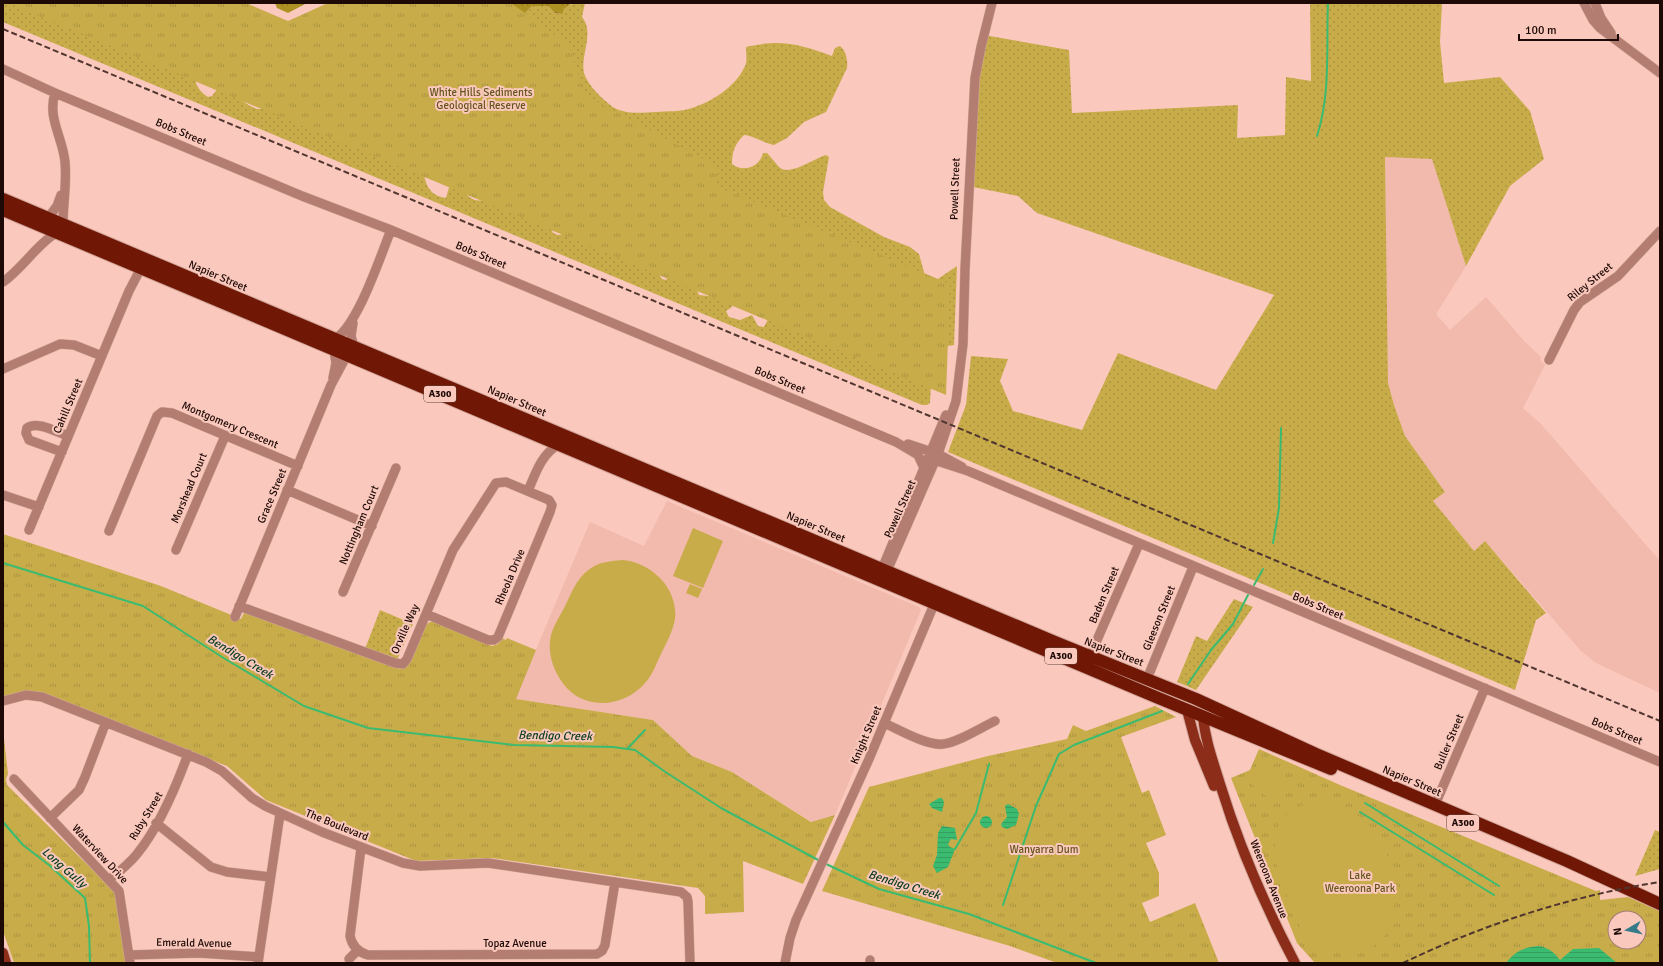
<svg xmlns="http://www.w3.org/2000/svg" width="1663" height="966" viewBox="0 0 1663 966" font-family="Signika,sans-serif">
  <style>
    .built { fill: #f2b9ad }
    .grass { fill: url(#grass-dots); fill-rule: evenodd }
    .forest { fill: url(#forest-crowns) }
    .park { fill: url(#park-tufts); fill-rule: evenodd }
    .garden { fill: #c8ac4a }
    .water { fill: url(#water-rules) }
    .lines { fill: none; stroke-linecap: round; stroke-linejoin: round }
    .stream { stroke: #3bbb70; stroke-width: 2 }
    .minor-casing { stroke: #d2a69b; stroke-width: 10 }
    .major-casing { stroke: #d2a69b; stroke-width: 12 }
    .highway-casing { stroke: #d2a69b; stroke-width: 14 }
    .minor { stroke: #b37d71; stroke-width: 9 }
    .major { stroke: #8c2d19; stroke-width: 10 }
    .highway { stroke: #701805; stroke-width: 12 }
    .rail { stroke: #513630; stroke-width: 2; stroke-dasharray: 6 3; stroke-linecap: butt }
    .labels { text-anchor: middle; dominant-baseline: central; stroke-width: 4; stroke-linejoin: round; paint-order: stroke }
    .shield { fill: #fac8bc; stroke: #5f423c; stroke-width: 1 }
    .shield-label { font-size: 10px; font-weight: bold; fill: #1d0905 }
    .park-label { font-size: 11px; fill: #64551f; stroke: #fac8bc }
    .street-label { font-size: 11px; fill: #1d0905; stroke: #fac8bc }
    .water-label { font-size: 12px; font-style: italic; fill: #0d4023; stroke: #fac8bc }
  </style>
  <defs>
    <pattern id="grass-dots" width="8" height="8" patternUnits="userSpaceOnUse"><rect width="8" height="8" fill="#c8ac4a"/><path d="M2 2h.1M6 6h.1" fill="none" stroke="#ab933f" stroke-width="1.8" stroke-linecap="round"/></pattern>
    <pattern id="forest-crowns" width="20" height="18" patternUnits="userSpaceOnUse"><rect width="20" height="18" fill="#ad9123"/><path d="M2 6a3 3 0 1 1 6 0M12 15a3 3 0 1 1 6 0" fill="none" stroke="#8c751c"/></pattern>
    <pattern id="park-tufts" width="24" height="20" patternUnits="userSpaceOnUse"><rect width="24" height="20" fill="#c8ac4a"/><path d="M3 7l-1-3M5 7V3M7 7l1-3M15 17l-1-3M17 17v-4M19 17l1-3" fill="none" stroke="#ab933f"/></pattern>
    <pattern id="water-rules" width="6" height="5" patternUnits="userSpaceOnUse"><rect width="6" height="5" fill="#3bbb70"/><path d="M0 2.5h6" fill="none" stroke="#349f60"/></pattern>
  </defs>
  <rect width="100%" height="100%" fill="#fac8bc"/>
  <path class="built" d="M1385,157l47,1 34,108 -30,48 14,16 36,-33 38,44 17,16 -1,3 5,5 -22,43 18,16 119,137v132l-64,-30 -15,-12 -96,-110 -11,10 -41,-50 12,-9 -40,-56 -11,-31 -6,-22z
    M667,501l252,106 2,3 -86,205 -23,7 -80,-50 -40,-16 -39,-36 -138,-21 75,-177 54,24z"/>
  <path class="grass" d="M3,3h177c3,2 8,4 10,7 21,19 -14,68 18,87l4,-1 6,-8 5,-1 27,19 7,3h10l21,7 7,-5 9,-18 13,-2 8,-5 3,-11 18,-17 14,-6 4,-7v-14l-2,-10 -13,-18h154l-12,9 1,3 4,1v7l2,1 10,-8 10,4 14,-14h16l7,7 6,1c5,-11 14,-11 24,-11l-3,14c13,16 -2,38 2,56 4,12 15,23 25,31 12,11 31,9 47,8 11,-1 25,0 36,-4 19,-6 43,-21 52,-40 4,-6 2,-14 2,-21 36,-8 52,-3 86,9l3,-8 5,-2c6,5 8,14 7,22l-21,44 -22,10 -17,16 -13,7c-11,-2 -19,-9 -30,-10 -9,9 -12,16 -12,29 11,9 28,3 31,-11h4c4,4 10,12 12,14 10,10 36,-9 47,-12l3,2 -6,35 1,8 6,7 54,30 26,10 9,7 8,29h5l25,-17 -3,79 -17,3 -29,19v4l20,10 3,4 -1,18 -3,2h-5l-919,-383zM527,38h9l2,6c-6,15 -11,32 -22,44 -6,5 -10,8 -15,15 -8,14 -11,31 -20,44l2,4 20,-8 1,-10c8,-7 12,-11 23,-5 15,-9 12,-15 17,-29 2,-5 7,-9 11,-13 24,4 17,19 34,27 9,4 19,10 28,13 9,3 16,-4 24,2 10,9 8,19 9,31l4,5c37,-8 47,8 45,43 0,8 1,17 -4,24 -11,17 -30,24 -46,35l-14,-6 -8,-9 -7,-5 -8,1 -9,-2 -2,-28 12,-17 5,-14 -2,-4 -3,-1 -11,9 -7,2 -7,5 -6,17 -16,20 -8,1 -5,-2c-12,-24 5,-17 14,-29l1,-34 -5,-6c-4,0 -8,3 -12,3 -7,-1 -41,0 -45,6 -5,8 0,15 -8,27 -27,2 -28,2 -41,-21l-7,5 -4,14c-22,-3 -21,-21 -25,-39 -9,-5 -19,-11 -24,-21 -5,-10 -4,-16 -14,-21 -6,-16 -6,-26 13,-31l8,7 10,3 7,-3h16l8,7 11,-1 10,-5 7,-4 7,-10 17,-9h13l5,-4v-6l-5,-4c0,-11 7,-15 17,-19zM780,217l8,6 5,9 13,10 9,23 -7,10 -29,23 -15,29 -6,-1 -6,-11 -12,5 -11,-3 -3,-6 6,-4 -1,-4c-10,-8 -20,-6 -32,-8l-4,-10 -10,-8 -4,-6 -6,-1 -9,10 -4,-1 -2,-3c0,-11 18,-16 26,-21 5,-3 9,-10 13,-14l6,1 5,10 4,3 3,-1 5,-9 4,-1 11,5h11l15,9 7,-2 4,-7 -2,-9 -7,-6 -1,-9 5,-7z
    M1310,3h132l-2,39 4,41 56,-6 30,34 14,48 -34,27 -44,80 -34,-107 -47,-2 3,226 6,22 11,31 40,56 -12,9 41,50 11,-10 61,72 -10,7 -21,70 -567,-238 18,-47 5,-49 37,3 -8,22 13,30 69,19 36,-77 98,37 58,-95 -237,-82 -19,-17 -50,-10 16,-151 85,15 3,63 166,-8 -1,33 48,-3 1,-58 25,4z
    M1234,599l19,8 -57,83 -19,-8 19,-46 11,5z
    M380,610l33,14 -16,36 -32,-11z
    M1655,830l5,2v37l-25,7z"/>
  <path class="forest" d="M275,3h32l-19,10 -11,-5z
    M503,3h69l-8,6 -2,5 -7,-1 -7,-7h-16l-11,11z"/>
  <path class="park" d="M8,3h238l42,18 40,-18h183l58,42 16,50 135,73 -7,17 237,99 -4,111z
    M3,534l158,52 80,33 3,-6h4l153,56 7,-4 17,-40 5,-3h6l56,24 6,-2 4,-6 4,2 1,-2 29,12 -20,49 137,21 39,36 40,16 79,50 24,-7 -32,69 -60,-23 1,51 -39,2v-18l-7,-8 -206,-30 -76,3 -150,-61 -39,-34 -185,-72 -39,4z
    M1155,706l21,11 -55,20 21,56 7,-3 17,45 -20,8 13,30v23l-17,7 8,19 45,-19 24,60h-162l-47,-17 -188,-55 47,-104 119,-31 79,-17 6,-14 13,6z
    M3,729l5,45 -2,5 1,6 109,108 10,70h-112l-11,-32z
    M1259,749l81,36 256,106 4,-1v10l28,-3 32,14v52h-345l-18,-20 -66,-165 19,-8zM1615,918h24v24h-24z"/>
  <path class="garden" d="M693,528l30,13 -20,47 -30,-12z
    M622,560c26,2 51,23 53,50 2,14 -7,30 -13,42 -5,10 -9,22 -16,30 -18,22 -52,29 -75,10 -15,-13 -25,-37 -20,-57 3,-11 11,-22 16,-33 6,-13 11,-25 24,-34 9,-6 20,-7 31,-8z
    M690,584l12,5 -4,9 -12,-5z
    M1261,763l28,23 -14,18 -28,-24z
    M1322,800c50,8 78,60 72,109 -2,13 -7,29 -19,36 -18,12 -46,9 -63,-3 -11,-9 -16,-24 -21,-37 -20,-43 -33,-96 31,-105z"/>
  <path class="water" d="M939,798h3l2,4 -2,10 -10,-4 -3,-4z
    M1008,804l9,5 2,5 -3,11 -9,4 -5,-2 -1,-3 6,-7 -2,-11z
    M980 822a6 6 0 1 1 12 0a6 6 0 1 1-12 0Z
    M942,826l13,2 2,12 -6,-1 -3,5 2,3 5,2 -7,18 -11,6 -4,-7 4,-11 1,-22z
    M1538,946c10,1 17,7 22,14l13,-11 26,-1 18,15h-111c8,-11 18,-16 32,-17z"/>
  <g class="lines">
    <path class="stream" d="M1317,136c14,-43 9,-88 11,-133
      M1273,543l6,-35 2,-80
      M3,563l140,43 79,51 82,49 64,22 146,17 99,2 22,3 29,21 57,37 99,53
      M1254,585l9,-16
      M1188,684l23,-34 22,-26 15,-29
      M628,748l17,-18
      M1365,803l134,83
      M1360,812l134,83
      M3,822l20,23 26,20 36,33 4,28 1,37
      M955,849l21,-36 13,-49
      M824,863l55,26 90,25 127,49
      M1003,905l33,-99 23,-52 15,-9 88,-34"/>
    <g class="minor-casing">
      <path id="minor" d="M1584,3l9,17 7,8 60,45
        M1595,3l6,15 10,15
        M3,69l52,24c-8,25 8,45 10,69 2,21 -2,42 -2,62
        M55,93l247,103 89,34 505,212 22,13 6,13
        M48,218l9,-12 4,-11
        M3,282c20,-14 34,-38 53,-49
        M353,323l-2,13 3,11
        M335,339c23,-14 45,-82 56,-109
        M1549,360l25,-50 6,-8 38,-26 42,-45
        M3,369l57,-25 14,1 28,11
        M333,378l3,-15 -2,-13
        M908,444l30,10 24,13
        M62,452l-33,-12 -3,-7 1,-5c10,-8 31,5 41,8
        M928,458l40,13 692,291
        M287,490l85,36
        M528,491c8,-19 13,-36 31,-47
        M3,495l36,12
        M29,530l100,-239 12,-23
        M109,531l48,-115 5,-4 10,1 126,53
        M176,550l49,-114
        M882,569l64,-154
        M887,571l51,-117 18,-53 7,-57 2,-75 10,-191 6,-31 11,-44
        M343,592l53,-124
        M239,606l156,57 8,1 4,-5 46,-109 43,-67 10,-1 43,18 3,5 -2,7 -52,125 -4,3h-6l-62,-26
        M235,617l96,-232 16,-30
        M1090,656l49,-112
        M1147,679l46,-112
        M3,701l23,-6 16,2 164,65 16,9 30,27 13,8 57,26 81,31 17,3 68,-3 193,29 6,5 1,5 2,61
        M884,723c16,7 43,23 59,21 16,-2 37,-16 52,-23
        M14,779l105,112 11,72
        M1435,805l50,-117
        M50,818l29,-28 6,-13 21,-55
        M156,823l55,44 16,5 43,5
        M361,848l-11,88c2,10 8,16 18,19l229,-1 5,-3 3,-6 10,-63
        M109,880c10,-8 20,-16 28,-26 22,-27 39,-67 51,-100
        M129,955l70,-2 60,4
        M349,959l9,-9
        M870,960v3
        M258,963l22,-149
        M785,963l5,-25 6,-18 73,-161 66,-157"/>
    </g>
    <g class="major-casing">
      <path id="major" d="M1187,710l8,30 19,46
        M1203,716c2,24 10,45 17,68 19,62 45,122 75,179
        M3,953l3,10"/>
    </g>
    <g class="highway-casing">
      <path id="highway" d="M3,199l1052,443 141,57 120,55 251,107 93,43
        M3,210l1153,487 175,72"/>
    </g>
    <use href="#minor" class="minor"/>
    <use href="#major" class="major"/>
    <use href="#highway" class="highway"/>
    <path class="rail" d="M3,29l1657,692
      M1403,963c81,-39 168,-67 257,-81"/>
  </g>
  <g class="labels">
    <g class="shield">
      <rect x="424" y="386" width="32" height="16" rx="3"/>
      <rect x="1045" y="648" width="32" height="16" rx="3"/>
      <rect x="1447" y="815" width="32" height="16" rx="3"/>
    </g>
    <g class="shield-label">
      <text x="440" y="394">A300</text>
      <text x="1061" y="656">A300</text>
      <text x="1463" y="823">A300</text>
    </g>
    <g class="park-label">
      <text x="481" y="92">White Hills Sediments<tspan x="481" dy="13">Geological Reserve</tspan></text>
      <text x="1044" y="849">Wanyarra Dum</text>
      <text x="1360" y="875">Lake<tspan x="1360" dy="13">Weeroona Park</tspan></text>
    </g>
    <g class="street-label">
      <text transform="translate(181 132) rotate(23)">Bobs Street</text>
      <text transform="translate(955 189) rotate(-88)">Powell Street</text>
      <text transform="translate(481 255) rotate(23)">Bobs Street</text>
      <text transform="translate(218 276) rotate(23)">Napier Street</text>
      <text transform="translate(1590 282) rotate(-39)">Riley Street</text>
      <text transform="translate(780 380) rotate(23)">Bobs Street</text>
      <text transform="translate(517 401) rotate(23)">Napier Street</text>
      <text transform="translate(68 406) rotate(-67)">Cahill Street</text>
      <text transform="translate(230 425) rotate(23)">Montgomery Crescent</text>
      <text transform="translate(189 488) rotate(-67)">Morshead Court</text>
      <text transform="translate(272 496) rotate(-67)">Grace Street</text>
      <text transform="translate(900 509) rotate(-66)">Powell Street</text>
      <text transform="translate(359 525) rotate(-67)">Nottingham Court</text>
      <text transform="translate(816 527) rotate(23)">Napier Street</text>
      <text transform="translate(510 577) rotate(-67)">Rheola Drive</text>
      <text transform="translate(1104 595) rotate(-67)">Baden Street</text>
      <text transform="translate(1318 606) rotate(23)">Bobs Street</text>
      <text transform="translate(1159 618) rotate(-68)">Gleeson Street</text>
      <text transform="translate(405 629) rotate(-66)">Orville Way</text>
      <text transform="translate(1114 652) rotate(21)">Napier Street</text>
      <text transform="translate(1617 731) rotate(23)">Bobs Street</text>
      <text transform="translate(866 735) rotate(-67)">Knight Street</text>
      <text transform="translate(1449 742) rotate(-67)">Buller Street</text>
      <text transform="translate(1412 781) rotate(23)">Napier Street</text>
      <text transform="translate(146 816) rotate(-59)">Ruby Street</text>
      <text transform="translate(337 825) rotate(22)">The Boulevard</text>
      <text transform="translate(100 854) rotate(47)">Waterview Drive</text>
      <text transform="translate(1269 879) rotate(68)">Weeroona Avenue</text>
      <text transform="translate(194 943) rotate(1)">Emerald Avenue</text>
      <text x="515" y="943">Topaz Avenue</text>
    </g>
    <g class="water-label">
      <text transform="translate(240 657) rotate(31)">Bendigo Creek</text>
      <text transform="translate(555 736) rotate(1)">Bendigo Creek</text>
      <text transform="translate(64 868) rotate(41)">Long Gully</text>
      <text transform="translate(904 885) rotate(17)">Bendigo Creek</text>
    </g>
  </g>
  <rect width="1663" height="966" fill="none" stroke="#1d0905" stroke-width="8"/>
  <g transform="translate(1627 930) rotate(261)"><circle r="19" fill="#fac8bc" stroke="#a27c73"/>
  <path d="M0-3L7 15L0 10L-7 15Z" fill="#357a88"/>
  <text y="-6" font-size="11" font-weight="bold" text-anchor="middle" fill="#1d0905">N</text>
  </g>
  <path d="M1519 34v6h99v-6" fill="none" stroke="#1d0905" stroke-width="2"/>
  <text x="1525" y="34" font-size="12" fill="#1d0905" stroke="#fac8bc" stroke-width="3" paint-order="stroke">100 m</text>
</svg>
